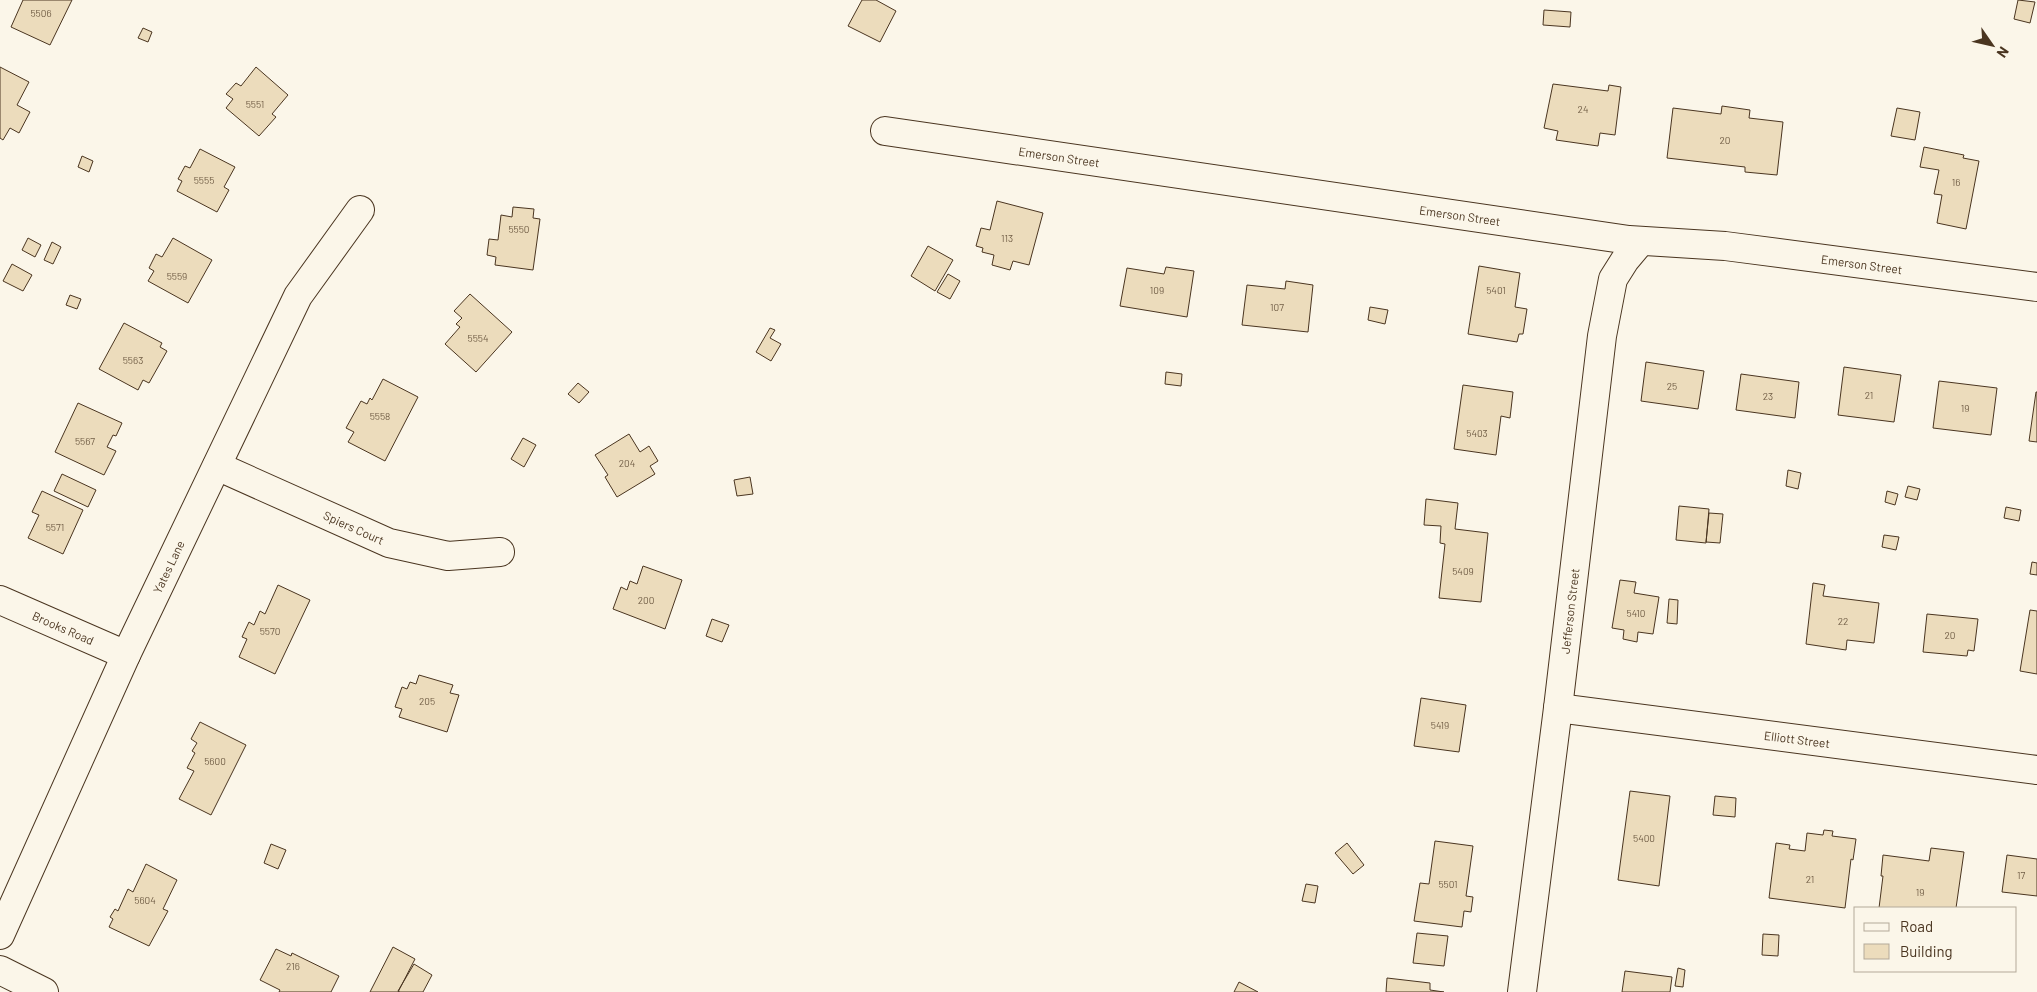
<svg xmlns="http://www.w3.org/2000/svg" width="2037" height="992" viewBox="0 0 2037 992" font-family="Barlow,sans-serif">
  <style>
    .building { fill: #ecdcbc; stroke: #4a3520 }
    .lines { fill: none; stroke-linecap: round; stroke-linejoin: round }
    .street-casing { stroke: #4a3520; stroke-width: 30 }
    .street { stroke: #fbf6e9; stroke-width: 28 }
    .labels { text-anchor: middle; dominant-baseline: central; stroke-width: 4; stroke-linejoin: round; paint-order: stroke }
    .number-label { font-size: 10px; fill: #725f47 }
    .street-label { font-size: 12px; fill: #4a3520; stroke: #fbf6e9 }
  </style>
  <rect width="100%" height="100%" fill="#fbf6e9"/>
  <path class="building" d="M23,0h49l-22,45 -39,-18z
    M862,0h14l20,11 -16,31 -32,-16z
    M2018,0l17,2 -5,21 -16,-4z
    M1544,10l27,2 -1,15 -27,-2z
    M143,28l9,4 -4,10 -10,-4z
    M0,67l29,15 -12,23 13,7 -11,21 -9,-5 -7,12 -3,-2z
    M256,67l32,28 -16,19 4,3 -17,19 -33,-28 7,-9 -7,-5 10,-11 5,3z
    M1553,84l55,7 1,-6 12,2 -6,48 -15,-2 -2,13 -42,-6 2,-9 -14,-3z
    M1722,106l28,4 -1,8 34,4 -6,53 -32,-3v-5l-78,-9 6,-50 48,6z
    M1897,108l23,4 -5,28 -24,-4z
    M1924,147l40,8 -1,3 16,3 -13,68 -29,-6 5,-28 -8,-1 5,-24 -19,-3z
    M200,149l35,18 -11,20 5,3 -12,22 -40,-21 5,-10 -4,-2 7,-13 5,2z
    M82,156l11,5 -4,11 -11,-5z
    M997,201l46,12 -14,52 -16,-4 -3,9 -18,-5 2,-10 -12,-3 1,-4 -7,-2 5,-18 9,2z
    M513,207l21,2 -1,9 7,1 -7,51 -38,-5 1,-8 -9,-2 2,-16 9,1 3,-25 11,2z
    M28,238l13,7 -6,12 -13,-7z
    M173,238l39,22 -24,43 -40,-22 6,-10 -5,-3 7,-14 6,3z
    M52,242l9,5 -8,17 -9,-4z
    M928,246l25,14 -18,31 -24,-15z
    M12,264l20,11 -9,16 -20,-10z
    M1479,266l41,7 -5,34 12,2 -4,25h-4l-2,8 -49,-8z
    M1166,267l28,4 -7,46 -67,-11 7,-38 37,6z
    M948,274l12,7 -10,18 -13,-7z
    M1286,281l27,4 -5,47 -66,-7 5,-40 38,4z
    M470,294l42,38 -36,40 -31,-28 15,-17 -4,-3 6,-6 -8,-7z
    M70,295l11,4 -4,10 -11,-4z
    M1370,307l18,3 -3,14 -17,-4z
    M124,323l38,20 -2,4 7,4 -18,32 -6,-3 -5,10 -39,-21z
    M770,328l5,2 -5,8 11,6 -10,17 -15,-9z
    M1646,362l58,9 -6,38 -57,-8z
    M1844,367l57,8 -7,47 -56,-7z
    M1166,372l16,2 -1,12 -16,-2z
    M1741,374l58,8 -4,36 -59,-8z
    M383,379l35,18 -33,64 -37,-19 6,-10 -8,-4 15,-27 6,3 3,-6 2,2z
    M1939,381l58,7 -6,47 -58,-7z
    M578,383l11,9 -10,11 -11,-9z
    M1463,385l50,7 -3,26 -9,-2 -5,39 -42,-6z
    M2036,392h1v50l-8,-1z
    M78,403l44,20 -6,13 -3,-1 -6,12 9,4 -12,24 -49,-23z
    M629,434l11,18 9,-6 9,15 -8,5 5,8 -38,23 -12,-20 3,-2 -13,-20z
    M523,438l13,7 -12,22 -13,-8z
    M1788,470l13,3 -3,16 -12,-3z
    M62,474l34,16 -8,17 -34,-16z
    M750,477l3,17 -16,2 -3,-16z
    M1908,486l12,3 -3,11 -12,-3z
    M42,491l41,19 -20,44 -35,-16 11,-23 -7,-3z
    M1887,491l11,3 -3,11 -10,-3z
    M1426,499l32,4 -3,26 33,4 -7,69 -42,-4 6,-54 -5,-1 1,-17 -17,-1z
    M1679,506l30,3 -3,34 -30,-3z
    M2006,507l15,3 -2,11 -15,-3z
    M1709,513l14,1 -3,29 -14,-1z
    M1884,535l15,2 -3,13 -14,-3z
    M2032,562l5,1v12l-7,-1z
    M643,566l39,14 -17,49 -52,-20 8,-22 6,3 3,-9 7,3z
    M1620,580l16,2 -2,11 25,4 -6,37 -15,-2 -1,10 -14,-3 1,-9 -12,-2z
    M1813,583l12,2 -2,11 56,7 -5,40 -27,-3 -1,10 -40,-6z
    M278,585l32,15 -35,74 -36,-17 8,-18 -5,-2 7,-15 5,3 6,-14 5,3z
    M1669,599l9,1 -1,24 -10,-1z
    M2030,610l7,1v63l-17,-3z
    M1927,614l51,5 -4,32 -6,-1 -1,6 -44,-4z
    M712,619l17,6 -7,17 -16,-6z
    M419,675l34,10 -3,8 9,2 -12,37 -48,-15 3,-8 -7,-2 7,-20 5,2 3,-7 6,2z
    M1421,698l45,7 -7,47 -45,-6z
    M200,722l46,23 -35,70 -32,-16 15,-28 -7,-3 8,-15 -3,-2 5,-8 -6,-4z
    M1630,791l40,5 -11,90 -41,-6z
    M1715,796l21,2 -1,19 -22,-2z
    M1824,830l9,1 -1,5 24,3 -3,21 -2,-1 -6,49 -76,-10 7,-55 14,2 -1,4 16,2 2,-18 16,2z
    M1435,841l38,5 -7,50 7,1 -2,15 -7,-1 -2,16 -48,-6 6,-38 9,1z
    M1347,843l17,22 -11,9 -18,-21z
    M271,844l15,6 -8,19 -14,-6z
    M1931,848l33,4 -8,56h-77l4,-32h-2l2,-21 46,6z
    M2007,855l30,4v37l-35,-4z
    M146,864l31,16 -14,29 5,2 -19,35 -40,-19 4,-8 -3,-2 5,-8 3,2 10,-22 5,3z
    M1306,884l12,2 -3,17 -13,-2z
    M1417,933l31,3 -4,30 -31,-3z
    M1763,934l16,1 -1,21 -16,-1z
    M393,947l22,12 -17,33h-28z
    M276,949l15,7 1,-3 47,23 -8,16h-52l1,-2 -20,-10z
    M414,964l18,11 -9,17h-23l-2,-1z
    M1678,968l7,2 -2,17 -8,-1z
    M1625,971l47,6 -2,15h-48z
    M1387,978l43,5v7l14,2h-58z
    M1239,982l19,10h-24z"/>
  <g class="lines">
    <g class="street-casing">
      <g id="street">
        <path id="s1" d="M885,131l744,109 96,6 312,41"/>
        <path id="s2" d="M217,466l172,77 59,13 52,-4"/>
        <path id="s3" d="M0,600l126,55"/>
        <path id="s4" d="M1558,708l479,62"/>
        <path id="s5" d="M0,935l126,-280 172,-359 62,-86"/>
        <path d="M0,970l44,22"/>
        <path id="s6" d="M1522,992l36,-284 44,-372 11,-57 12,-19 16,-19"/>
      </g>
    </g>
    <use href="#street" class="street"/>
  </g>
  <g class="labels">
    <g class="number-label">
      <text x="41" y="13">5506</text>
      <text x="255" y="104">5551</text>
      <text x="1583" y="109">24</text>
      <text x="1725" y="140">20</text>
      <text x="204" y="180">5555</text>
      <text x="1956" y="182">16</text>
      <text x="519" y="229">5550</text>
      <text x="1007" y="238">113</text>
      <text x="177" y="276">5559</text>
      <text x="1157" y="290">109</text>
      <text x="1496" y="290">5401</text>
      <text x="1277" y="307">107</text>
      <text x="478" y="338">5554</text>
      <text x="133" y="360">5563</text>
      <text x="1672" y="386">25</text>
      <text x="1869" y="395">21</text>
      <text x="1768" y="396">23</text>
      <text x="1965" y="408">19</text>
      <text x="380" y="416">5558</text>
      <text x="1477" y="433">5403</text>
      <text x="85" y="441">5567</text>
      <text x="627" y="463">204</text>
      <text x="55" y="527">5571</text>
      <text x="1463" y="571">5409</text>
      <text x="646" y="600">200</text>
      <text x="1636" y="613">5410</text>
      <text x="1843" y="621">22</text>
      <text x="270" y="631">5570</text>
      <text x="1950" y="635">20</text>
      <text x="427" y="701">205</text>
      <text x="1440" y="725">5419</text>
      <text x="215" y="761">5600</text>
      <text x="1644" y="838">5400</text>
      <text x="2021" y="875">17</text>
      <text x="1810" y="879">21</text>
      <text x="1448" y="884">5501</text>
      <text x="1920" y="892">19</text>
      <text x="145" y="900">5604</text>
      <text x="293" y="966">216</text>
    </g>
    <g class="street-label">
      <text stroke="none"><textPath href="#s1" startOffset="176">Emerson Street</textPath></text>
      <text stroke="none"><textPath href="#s1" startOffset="581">Emerson Street</textPath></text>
      <text stroke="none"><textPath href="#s1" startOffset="986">Emerson Street</textPath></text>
      <text stroke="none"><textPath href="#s2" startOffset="150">Spiers Court</textPath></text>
      <text stroke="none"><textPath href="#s5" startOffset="405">Yates Lane</textPath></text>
      <text stroke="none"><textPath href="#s6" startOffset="384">Jefferson Street</textPath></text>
      <text stroke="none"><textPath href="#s3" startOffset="69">Brooks Road</textPath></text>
      <text stroke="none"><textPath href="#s4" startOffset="241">Elliott Street</textPath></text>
    </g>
  </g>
  <rect x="1854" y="907" width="162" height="65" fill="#fbf6e9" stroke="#b4a999"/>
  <rect x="1864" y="923" width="25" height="8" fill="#fbf6e9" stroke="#b4a999"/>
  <text x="1900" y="932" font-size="15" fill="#4a3520">Road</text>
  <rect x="1864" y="944" width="25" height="15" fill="#ecdcbc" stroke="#b4a999"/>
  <text x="1900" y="957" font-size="15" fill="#4a3520">Building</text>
  <g transform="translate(1992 45) rotate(124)" stroke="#fbf6e9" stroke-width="4" paint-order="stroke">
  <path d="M0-4L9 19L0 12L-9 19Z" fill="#4a3520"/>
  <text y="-8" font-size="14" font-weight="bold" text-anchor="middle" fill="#4a3520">N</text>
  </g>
</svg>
